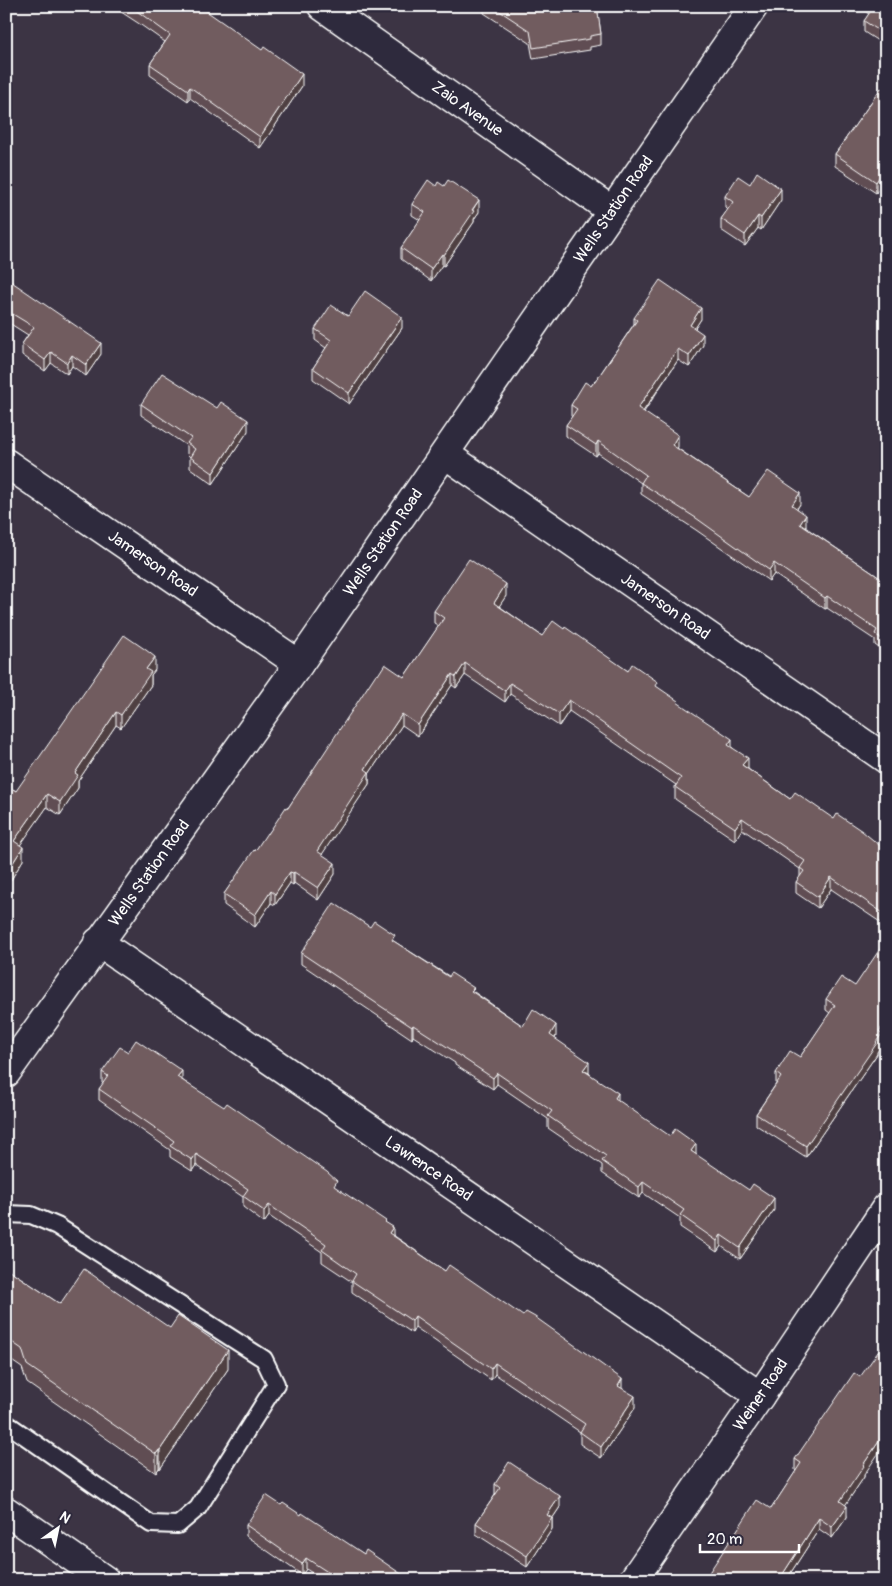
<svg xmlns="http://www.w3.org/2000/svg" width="892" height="1586" viewBox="0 0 892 1586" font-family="Pangolin,sans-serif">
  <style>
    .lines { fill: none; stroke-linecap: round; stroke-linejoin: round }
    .lane-casing { stroke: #fff; stroke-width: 20 }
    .street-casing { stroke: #fff; stroke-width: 31 }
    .secondary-casing { stroke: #fff; stroke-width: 31 }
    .lane { stroke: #2f2a3d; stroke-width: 16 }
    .street { stroke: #2f2a3d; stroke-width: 28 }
    .secondary { stroke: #2f2a3d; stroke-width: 28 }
    .wall { fill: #614e52; stroke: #fff }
    .shaded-wall { fill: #4f4042; stroke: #fff }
    .building { fill: #715b5f; stroke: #fff }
    .labels { text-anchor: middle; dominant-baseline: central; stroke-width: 5; stroke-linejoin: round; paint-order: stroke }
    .street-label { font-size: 16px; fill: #fff; stroke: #2f2a3d }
  </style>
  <rect width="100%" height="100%" fill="#3c3444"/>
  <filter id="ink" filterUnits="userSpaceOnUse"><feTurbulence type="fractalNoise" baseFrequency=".02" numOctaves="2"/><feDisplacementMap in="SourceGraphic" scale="10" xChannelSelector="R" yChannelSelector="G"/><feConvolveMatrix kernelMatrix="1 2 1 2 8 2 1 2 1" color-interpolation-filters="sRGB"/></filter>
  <g filter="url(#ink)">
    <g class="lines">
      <g class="lane-casing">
        <path id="lane" d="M6,1214l25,1 26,11 207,133 12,25 -78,124 -20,17 -27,-1 -145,-101"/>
      </g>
      <g class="street-casing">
        <g id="street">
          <path id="s1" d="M322,6l290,205"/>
          <path id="s2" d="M445,454l441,305"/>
          <path id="s3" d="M6,463l293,201"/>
          <path id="s4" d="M98,942l662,454"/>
          <path id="s5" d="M633,1580l127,-184 126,-188"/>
        </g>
      </g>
      <g class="secondary-casing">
        <g id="secondary">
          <path id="s6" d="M6,1073l293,-409 455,-658"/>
          <path d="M6,1511l99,69"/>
        </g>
      </g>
      <use href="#lane" class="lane"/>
      <use href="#street" class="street"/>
      <use href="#secondary" class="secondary"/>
    </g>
    <path class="wall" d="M112,6h83l107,80 -42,62 -70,-50 -2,3 -38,-26v-11l15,-22 -27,-19z
      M479,6h118l4,28v11l-11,2v3l-57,9 -3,-16 -46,-30v-4z
      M862,6h24v40l-22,-14v-11l5,-7 -7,-5z
      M881,88l-5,105 -41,-27v-12z
      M750,184l31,16 -20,30 -3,-2 -13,18 -24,-16v-11l7,-9 -3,-3v-11z
      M412,204l67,8 -5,7v3l-30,44 -2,-1 -11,16 -30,-22v-11l19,-28 -8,-5z
      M6,278l95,76 -15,22 -14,-10 -5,8 -16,-11 -6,8 -23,-16v-11l6,-9 -22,-14z
      M348,316l54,12 -53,76 -36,-25v-11l13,-20 -11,-8v-11z
      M634,318l67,1 -6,9 8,17 -14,22 -11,-7 -34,52 34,35 -1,1 72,49 51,7 -3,5 9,17 -1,1 81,55v71l-11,-8v-5l-48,-32 -2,1 -51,-35 -5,7 -73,-51 -55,-36v-11l-43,-30 -2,3 -30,-20v-11l6,-8 -1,-1v-11l20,-19 10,-13 33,-49z
      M141,404l107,27 -35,53 -23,-16v-11l-3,-3v-8l-46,-31z
      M506,596l-7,10 43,30 22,-7 64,42 30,17 74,59 16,22 42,30 44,20 52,33v74l-55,-37 -13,19 -22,-15v-11l4,-5v-8l-58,-40 -7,11 -60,-41v-12l1,-2 -107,-74 -10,15 -49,-32 -5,8 -40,-27 -9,13 -4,-3 -34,51 -16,-11 -33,49v10l-47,70 13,20 -17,26 -24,-17 -1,2 -3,-2 -15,22 -4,-2 -16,24 -31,-22v-11l31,-43 33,-43 90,-133 26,2 35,-51 -5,-3v-12z
      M155,670l-4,5v10l-30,43 -5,-3 -38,56v7l-18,27 -13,-8 -27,38 3,15 -14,23v3l-3,4v-105l10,6z
      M370,927l25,15 79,50 49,34 33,10 -1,3 34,34 29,28 156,109 -34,49 -19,-13 -4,6 -37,-25v-9l-37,-25 -4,5 -37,-25v-8l-54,-37v-9l-51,-35 -4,5 -38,-24v-2l-42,-27 -1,3 -111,-75v-11z
      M855,986l27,52v7l-5,7v2l-71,103 -50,-32v-11l20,-30v-11l24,-16 30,-44 -4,-3v-11z
      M102,1072l80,8 204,143 7,12 52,36 177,117 13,20 -34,50 -21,-14v-12l-85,-58 -4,6 -76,-53 -3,6 -60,-41v-10l-30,-20v-10l-53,-36 -5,7 -21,-16v-10l-47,-32 -4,6 -22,-14v-7l-71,-50v-11l4,-5 -1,-1z
      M6,1268l54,36 168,65 -68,100 -1,-1 -3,5 -129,-90 -5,-15 -16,-11z
      M795,1459l69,16v2l-19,28 2,12 -15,21 -13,-9 -33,51h-82l67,-71 25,-38 -1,-1z
      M495,1484l65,23 -8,12v10l-25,38 -51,-33v-11l19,-28z
      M281,1505l83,49 46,26h-87l-17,-11 -4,6 -56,-39v-11z"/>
    <path class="shaded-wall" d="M302,74v12l-42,62v-11z
      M190,87v11l-2,3v-11z
      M886,167v12l-10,14v-11z
      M781,189v11l-20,30v-12z
      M479,200v12l-5,7v3l-30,44v-11z
      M758,216v12l-13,18v-11z
      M442,254v11l-11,16v-12z
      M701,308v11l-11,17v-11z
      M402,317v11l-53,76v-11z
      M703,334v11l-14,22v-11z
      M101,343v11l-15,22v-11z
      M678,349v11l-40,59v-11z
      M51,352v11l-6,8v-11z
      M72,355v11l-5,8v-11z
      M248,420v11l-35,53v-11z
      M678,435v12l-6,9v-11z
      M598,441v12l-2,3v-11z
      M800,493v11l-8,12v-11z
      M806,515v11l-6,9v-11z
      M774,563v11l-5,7v-11z
      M506,584v12l-12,18v-11z
      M827,596v12l-2,1v-11z
      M155,657v13l-4,5v10l-30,43v-13l25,-46z
      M465,663v12l-9,13v-11z
      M452,674v11l-34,51v-11z
      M510,683v11l-5,8v-11z
      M569,700v11l-10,15v-12z
      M116,712v13l-38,56v7l-18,27v-13l15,-29z
      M402,714v11l-33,49v10l-52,78v-11l48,-82z
      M732,739v12l-4,-6z
      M748,758v11l-6,-4z
      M47,794v13l-33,47v-13z
      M742,818v11l-7,11v-12z
      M23,847v13l-14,23v3l-3,4v-13l1,-5z
      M335,863v11l-17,26v-12z
      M290,872v11l-15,22v-11z
      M294,872v11l-1,2v-12z
      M831,877v12l-13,19v-11z
      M271,891v12l-16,24v-12z
      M886,1022v11l-4,5v7l-5,7v2l-71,103v-11z
      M413,1025v11l-1,3v-12z
      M556,1025v11l-6,10v-11z
      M589,1062v11l-6,-3z
      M182,1071v12l-5,-6z
      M497,1073v11l-4,5v-11z
      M618,1093v11l-3,-6z
      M696,1144v11l-5,-4z
      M196,1154v11l-4,6v-11z
      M643,1182v11l-4,5v-11z
      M774,1198v12l-34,49v-11z
      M269,1205v11l-5,7v-12z
      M393,1227v12l-4,-6z
      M721,1235v11l-4,6v-11z
      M415,1316v11l-3,6v-12z
      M228,1350v19l-68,100v-19z
      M495,1363v11l-4,6v-11z
      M622,1379v12l-4,-5z
      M635,1396v12l-34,50v-11z
      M886,1431v11l-22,33v2l-24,36v-12l23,-36z
      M159,1450v18l-3,5v-19z
      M560,1496v11l-8,12v10l-25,38v-11l20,-41z
      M847,1506v11l-15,21v-11z
      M819,1518v11l-33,51h-7z
      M306,1558v11l-4,6v-11z"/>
    <path class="building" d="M130,6h65l5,4 2,-2 60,42 2,-3 38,27 -42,63 -70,-50 -2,3 -38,-26 20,-29z
      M492,6h105l4,28 -11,2v3l-57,9 -3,-17z
      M874,6h12v29l-22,-14z
      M881,88l5,3v76l-10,15 -41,-28z
      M757,172l24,17 -20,29 -3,-2 -13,19 -24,-16 12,-17 -8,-6 13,-20 12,8z
      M428,180l8,6 2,-4 6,4 4,-6 31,20 -7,10 2,1 -30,44 -2,-1 -11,15 -30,-21 24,-36 -13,-8z
      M6,278l95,65 -15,22 -14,-10 -5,8 -16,-11 -6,8 -23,-16 12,-17 -28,-17z
      M660,280l41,28 -11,17 13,9 -14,22 -11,-7 -40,59 40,27 -6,10 77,52 19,-26 32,22 -8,12 14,10 -6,9 86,58v60l-11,-8 2,-4 -50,-34 -2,2 -51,-35 -5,7 -73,-52 -55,-35 5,-8 -48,-34 -2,4 -30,-20 11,-16 -6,-4 14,-23 6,4 10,-13 36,-53 -3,-2z
      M365,291l37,26 -53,76 -36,-25 18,-28 -16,-11 16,-24 17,11z
      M162,373l55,35 4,-6 27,18 -35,53 -23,-16 5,-8 -8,-6 4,-5 -50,-34z
      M469,559l37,25 -12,19 48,33 11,-15 11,8 1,-2 63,44 4,-7 26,18 -2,4 22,15 -1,1 55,37 -4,6 20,13 -6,7 48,34 5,-7 39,27 3,-5 25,17 22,18 -1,1 3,2v63l-55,-38 -13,20 -22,-15 8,-11 -4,-3 5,-7 -63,-43 -7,10 -60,-41 6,-9 -112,-78 -10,14 -49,-31 -5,8 -40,-28 -9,14 -4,-3 -34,51 -16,-11 -37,55 4,3 -52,79 18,12 -17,25 -24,-16 -1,1 -3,-1 -15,22 -4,-3 -16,24 -31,-21 30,-44 1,1 12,-18 1,1 18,-27 2,1 88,-134 2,1 7,-11 19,13 40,-59 -10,-7z
      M124,635l22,15 9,7 -9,12 5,3 -30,43 -5,-3 -41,61 3,2 -18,27 -13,-8 -33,47 9,6 -16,25 2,1 -3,4v-92l10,6z
      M334,903l36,24 4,-6 21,14 -3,5 57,37 2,-4 23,15 -3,3 52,35 10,-17 23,16 -6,10 39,27 -6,8 35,23 -3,5 55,38 5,-7 21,15 -5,7 58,39 4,-6 21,14 -34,50 -19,-13 -4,6 -37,-26 4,-5 -41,-28 -4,5 -37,-26 4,-5 -58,-40 4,-5 -55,-38 -4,5 -38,-25v-1l-42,-27 -1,2 -111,-74z
      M886,940v82l-7,9 3,3 -6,8 1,1 -71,103 -50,-32 25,-37 -5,-4 14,-22 10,6 35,-52 -9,-6 15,-22 14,9z
      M136,1040l46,31 -5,6 47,30 3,-4 100,69 10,9 -3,5 52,35 -1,1 8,5 -4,6 56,38 4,-6 74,51 3,-4 9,5 87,62 -4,7 17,10 -34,51 -21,-15 5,-8 -90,-61 -4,6 -76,-53 -3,5 -60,-40 4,-7 -34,-24 4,-6 -57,-39 -5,6 -21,-15 5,-7 -52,-35 -4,6 -22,-14 4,-5 -75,-52 9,-13 -6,-4 18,-25 8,5z
      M6,1268l54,36 24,-35 86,59 8,-12 50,34 -68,100h-1l-3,4 -129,-89 -5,-16 -16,-11z
      M886,1341v90l-23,34 1,1 -24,35 7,5 -15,21 -13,-9 -40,62h-75l53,-80 14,9 30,-46 -6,-4 59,-86 6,4z
      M509,1462l51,34 -13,19 5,3 -25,38 -51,-33 24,-35 -5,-4z
      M266,1495l15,10 2,-2 18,12 1,-2 62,41 2,-4 44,30h-70l-34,-22 -4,6 -56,-39z"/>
  </g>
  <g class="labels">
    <g class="street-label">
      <text stroke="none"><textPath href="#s1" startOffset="178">Zaio Avenue</textPath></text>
      <text stroke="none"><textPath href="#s6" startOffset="1056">Wells Station Road</textPath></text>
      <text stroke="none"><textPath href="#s6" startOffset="651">Wells Station Road</textPath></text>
      <text stroke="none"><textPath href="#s3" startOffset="178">Jamerson Road</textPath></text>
      <text stroke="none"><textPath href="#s2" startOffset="268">Jamerson Road</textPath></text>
      <text stroke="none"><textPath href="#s6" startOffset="246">Wells Station Road</textPath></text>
      <text stroke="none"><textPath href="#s4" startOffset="401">Lawrence Road</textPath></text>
      <text stroke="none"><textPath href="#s5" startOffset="225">Weiner Road</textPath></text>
    </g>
  </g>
  <rect width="892" height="1586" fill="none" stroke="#2f2a3d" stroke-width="25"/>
  <rect x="12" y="12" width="867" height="1561" fill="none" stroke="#fff" stroke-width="2" filter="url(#ink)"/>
  <g transform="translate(58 1528) rotate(33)" stroke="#2f2a3d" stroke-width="4" paint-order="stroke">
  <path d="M0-4L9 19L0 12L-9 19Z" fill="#ffffff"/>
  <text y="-8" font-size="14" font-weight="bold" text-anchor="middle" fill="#ffffff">N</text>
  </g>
  <path d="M700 1544v8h99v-8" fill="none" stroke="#ffffff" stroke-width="2.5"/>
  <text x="707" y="1544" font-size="15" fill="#ffffff" stroke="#2f2a3d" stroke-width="4" paint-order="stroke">20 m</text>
</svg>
